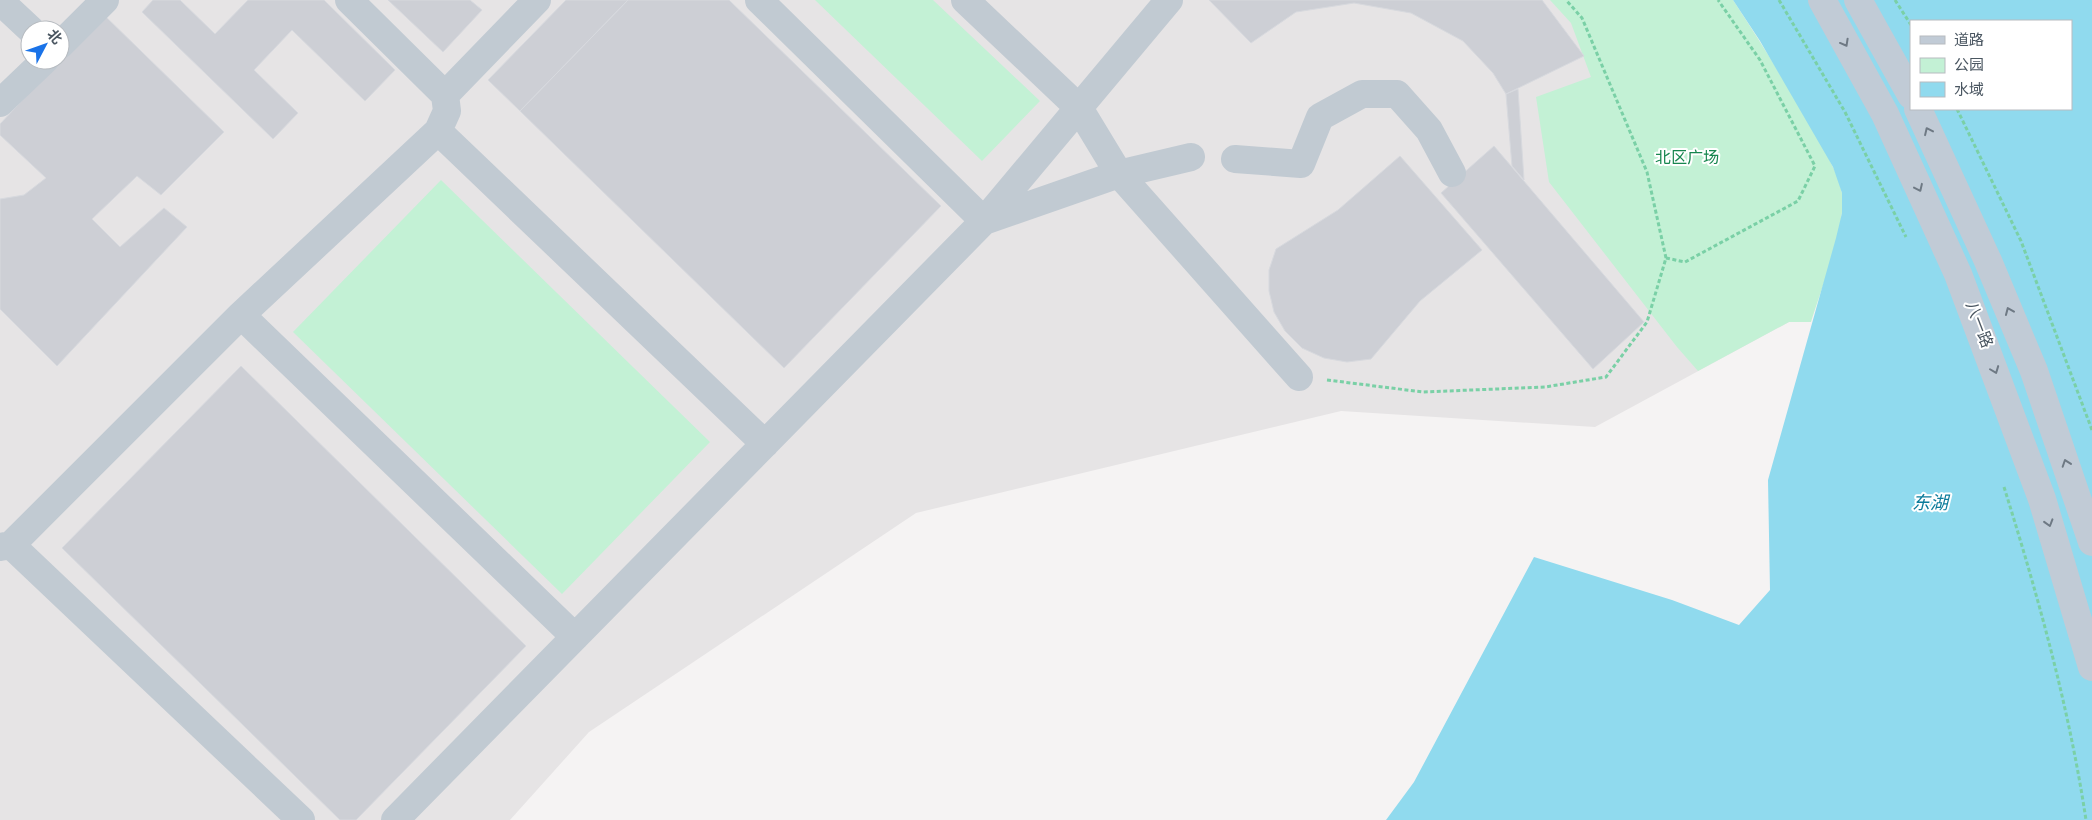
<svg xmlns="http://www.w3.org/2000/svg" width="2092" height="820" viewBox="0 0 2092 820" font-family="Overpass,'Noto Sans SC',sans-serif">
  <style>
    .education { fill: #e6e4e5; fill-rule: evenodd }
    .green { fill: #c3f1d5 }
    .water { fill: #90daee; fill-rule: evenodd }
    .building { fill: #cdcfd5; stroke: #d7d9de }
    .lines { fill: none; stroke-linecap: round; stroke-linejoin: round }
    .path { stroke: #7ad0a6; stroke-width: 3; stroke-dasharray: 4 2.5; stroke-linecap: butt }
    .street { stroke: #c1cad2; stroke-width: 28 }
    .secondary { stroke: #c1cbd6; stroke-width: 28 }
    .oneway { stroke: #6e7984 }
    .labels { text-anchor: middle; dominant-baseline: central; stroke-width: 4; stroke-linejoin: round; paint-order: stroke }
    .park-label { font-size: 16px; fill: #17864f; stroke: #fff }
    .street-label { font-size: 16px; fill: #4a5661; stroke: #fff }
    .water-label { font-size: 18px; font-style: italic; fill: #0c7c9b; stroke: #fff }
  </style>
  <rect width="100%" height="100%" fill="#f5f3f3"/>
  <path class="education" d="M0,0h1733l78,322h-22l-194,105 -254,-16 -425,102 -327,219 -79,88h-510zM30,30h30v30h-30z"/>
  <path class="green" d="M815,0h118l107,101 -58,60z
    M1550,0h183c29,44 56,88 82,134 10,18 23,38 27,59 5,32 -21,96 -31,129h-22l-91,49 -21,-24 -128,-165 -13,-85 55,-20 -20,-54z
    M441,180l269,262 -148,152 -269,-262z"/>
  <path class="water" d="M1733,0h359v820h-706l28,-38 120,-225 138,43 67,25 31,-35 -2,-110 68,-242 6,-25v-20l-9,-26 -73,-126zM1911,21h160v88h-160z"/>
  <path class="building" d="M153,0h27l35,34 33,-34h76l71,70 -30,31 -73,-71 -38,40 44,43 -25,26 -131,-127z
    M388,0h82l12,10 -39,42z
    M566,0h62l-108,111 -32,-31z
    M628,0h101l212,206 -157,162 -264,-257z
    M1209,0h333l42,56 -78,38 -13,-21 -30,-32 -52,-28 -57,-10 -58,9 -45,31z
    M103,14l121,118 -63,63 -24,-19 -45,43 28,28 44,-39 23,19 -130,139 -57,-57v-110l24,-4 22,-17 -46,-43v-11z
    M1518,89l6,91 -12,-14 -6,-72z
    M1494,146l150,176 -51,47 -152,-176z
    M1400,156l82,94 -62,51 -49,58 -24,3 -23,-4 -22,-10 -17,-17 -11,-19 -5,-21v-21l7,-21 62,-39z
    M241,366l285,280 -170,174h-16l-278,-272z"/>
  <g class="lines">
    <path class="path" d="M1779,0l66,112 61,125
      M1895,0l16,25
      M1957,109l64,132 71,189
      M1666,258l19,4 113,-61 17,-35 -55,-106 -42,-60
      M1327,380l96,12 122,-5 61,-10 41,-55 19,-64 -19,-86 -65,-154 -16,-18
      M2004,487c34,109 65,220 82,333"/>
    <path class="street" d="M759,0l225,221 135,-47 180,203
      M965,0l114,108 40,66 72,-17
      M0,1l31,29
      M60,45l45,-45
      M445,95l92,-95
      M0,103l45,-43
      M438,131l327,313
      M1235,159l66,5 19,-47 42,-23h35l32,36 23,43
      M241,315l334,322
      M11,545l290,275
      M0,547l11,-2 230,-230 197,-184 9,-20 -2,-16 -96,-95
      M395,820l589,-599 185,-221"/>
    <path class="secondary" d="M1822,0l63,114 73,160 84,225 50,168
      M1858,0l53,95
      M1918,109l70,152 46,110 58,171"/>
  </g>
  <defs><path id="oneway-chevron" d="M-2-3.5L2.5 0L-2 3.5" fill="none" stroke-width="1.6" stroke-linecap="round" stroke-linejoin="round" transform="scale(1.25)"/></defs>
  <g class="oneway">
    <use href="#oneway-chevron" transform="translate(1845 43) rotate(61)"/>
    <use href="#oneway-chevron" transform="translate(1928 131) rotate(-115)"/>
    <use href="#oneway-chevron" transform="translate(1919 188) rotate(65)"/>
    <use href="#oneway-chevron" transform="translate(2009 311) rotate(-113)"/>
    <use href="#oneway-chevron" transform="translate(1995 370) rotate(69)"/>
    <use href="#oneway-chevron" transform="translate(2066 463) rotate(-109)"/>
    <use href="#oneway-chevron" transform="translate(2049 523) rotate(73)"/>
  </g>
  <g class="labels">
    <g class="park-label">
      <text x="1687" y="159">北区广场</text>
    </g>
    <g class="street-label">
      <text transform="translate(1978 325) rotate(69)">八一路</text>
    </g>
    <g class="water-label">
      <text x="1930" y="504">东湖</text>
    </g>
  </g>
  <rect x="1910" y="20" width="162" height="90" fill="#ffffff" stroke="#b7bbc0"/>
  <rect x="1920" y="36" width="25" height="8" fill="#c1cbd6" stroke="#b7bbc0"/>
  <text x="1954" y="45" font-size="15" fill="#4a5661">道路</text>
  <rect x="1920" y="58" width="25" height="15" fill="#c3f1d5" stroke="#b7bbc0"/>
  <text x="1954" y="70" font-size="15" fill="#4a5661">公园</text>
  <rect x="1920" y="82" width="25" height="15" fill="#90daee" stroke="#b7bbc0"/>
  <text x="1954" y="95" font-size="15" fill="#4a5661">水域</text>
  <g transform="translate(45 45) rotate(49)"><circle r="24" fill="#ffffff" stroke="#b7bbc0"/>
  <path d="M0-4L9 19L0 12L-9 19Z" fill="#1a73e8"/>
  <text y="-8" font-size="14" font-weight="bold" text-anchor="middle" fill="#4a5661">北</text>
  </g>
</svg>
